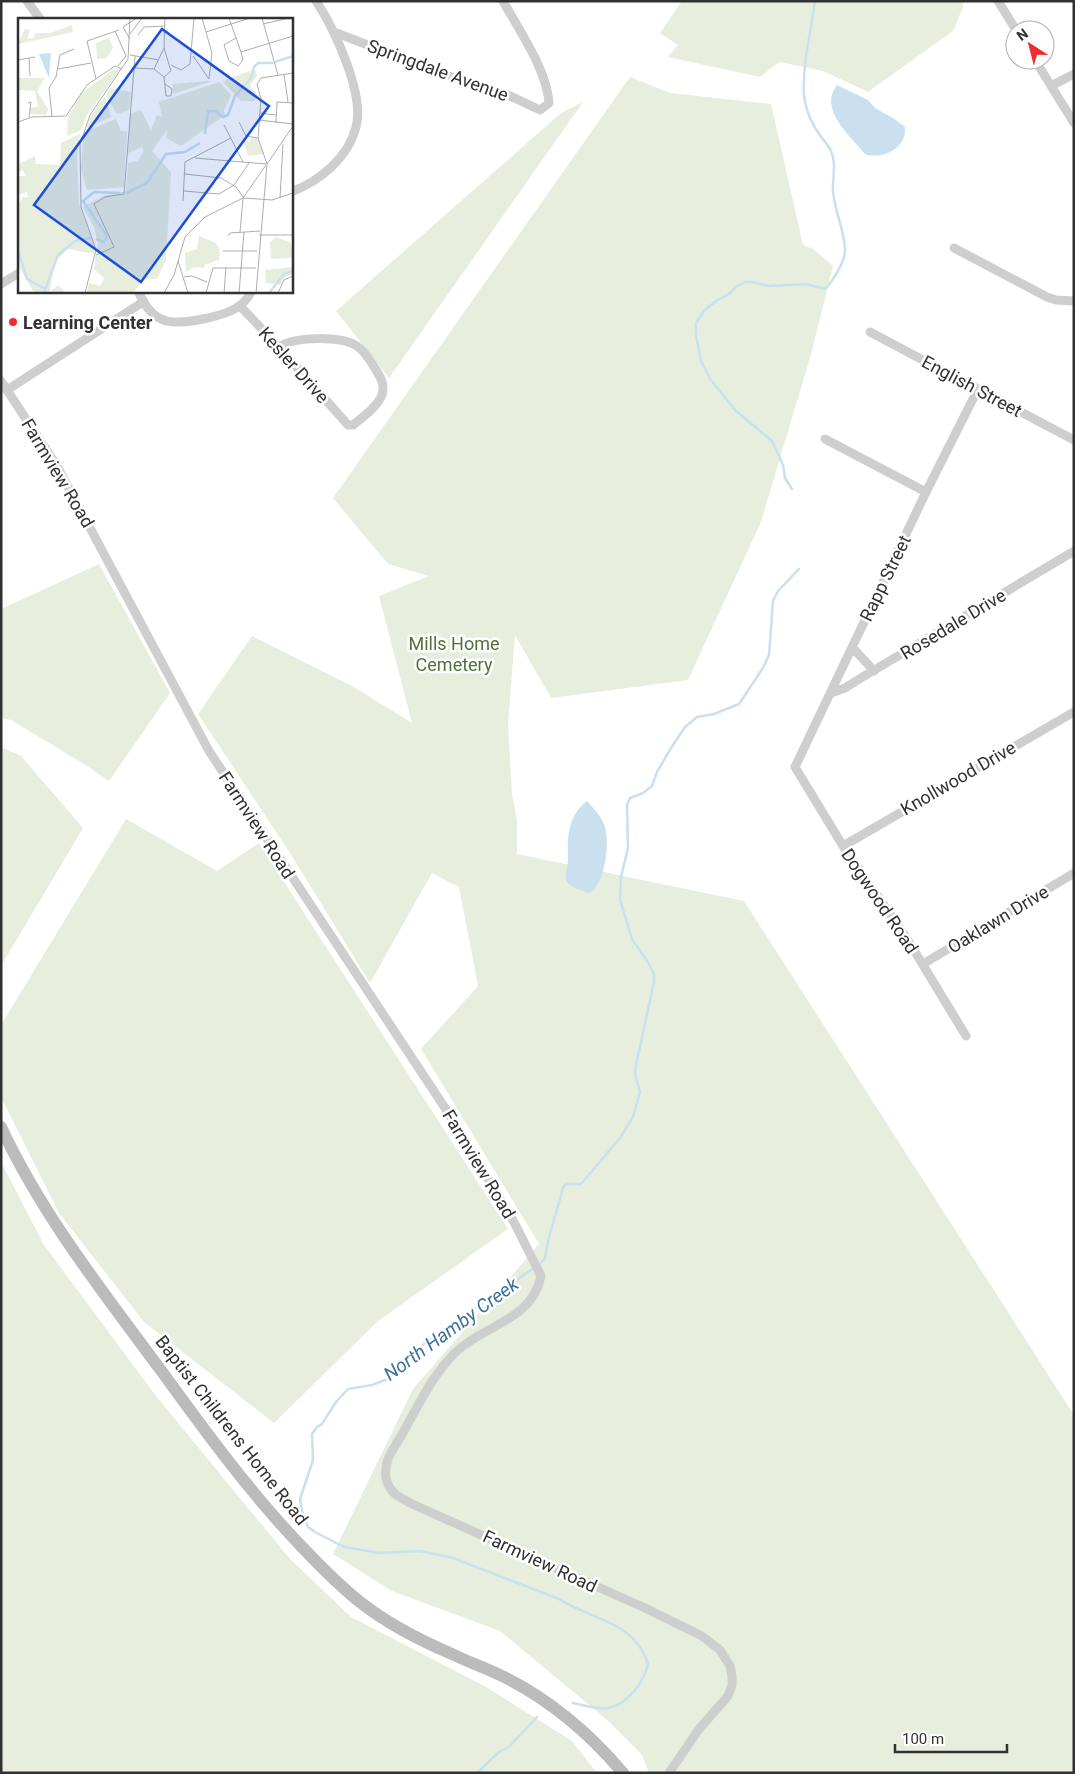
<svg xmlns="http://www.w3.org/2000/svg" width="1075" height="1774" viewBox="0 0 1075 1774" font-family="Roboto,sans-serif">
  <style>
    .green { fill: #e7eede }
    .water { fill: #cae0ef }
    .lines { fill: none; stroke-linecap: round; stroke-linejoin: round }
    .stream { stroke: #cae0ef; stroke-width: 2.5 }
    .street { stroke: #cecece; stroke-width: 9 }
    .secondary { stroke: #bbb; stroke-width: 12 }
    .poi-dot { fill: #f12a34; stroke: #fff; stroke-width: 2 }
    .labels { text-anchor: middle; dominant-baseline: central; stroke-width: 5; stroke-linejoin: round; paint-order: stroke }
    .street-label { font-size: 18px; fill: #313131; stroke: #fff }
    .poi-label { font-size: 18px; font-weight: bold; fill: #313131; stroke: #fff; text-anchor: start }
    .park-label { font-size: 18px; fill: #52703a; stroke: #fff }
    .water-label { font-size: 19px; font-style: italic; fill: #387199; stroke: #fff }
    .inset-river { fill: none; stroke: #cae0ef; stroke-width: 2.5 }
    .inset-road { fill: none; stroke: #adadad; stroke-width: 1 }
    .view { fill: #1d4ed8; fill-opacity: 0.15; stroke: #1d4ed8; stroke-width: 2.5 }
    .inset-edge { fill: none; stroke: #313131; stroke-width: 2.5 }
  </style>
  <rect width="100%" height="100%" fill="#fff"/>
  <path class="green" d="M682,1h281v6l-10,24 -85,61 -45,-21 -44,-9 -19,15 -92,-20 10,-12 -18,-12z
    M630,77l40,16 101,11 32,141 10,4 20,17 -23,92 -49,164 -73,158 -137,18 -36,-63 -7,89 4,70 5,26v34l227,47 330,514 -1,358h-424l-7,-18 -36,-36 -106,-88 -108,-40 -59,-37 80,-165 126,-145 -118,-195 57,-63 -19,-99 -27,-14 -62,110 -80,-130 -92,-139 54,-78 100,50 60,37 -33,-127 50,-20 -41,-12 -55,-66z
    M583,102l-194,276 -53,-67 225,-198z
    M99,564l71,129 -61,88 -25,-17 -73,-44 -10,-2v-109z
    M1,747l20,9 62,72 -82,138z
    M126,819l91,52 42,-28 249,386 -130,92 -104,102 -130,-101 -85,-109 -58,-116v-72z
    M1,1162l43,83 112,151 134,163 61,58 135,70 86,54 25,32h-596z"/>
  <path class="water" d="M837,85l31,15 7,8 18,10 12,9c2,21 -22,33 -40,27 -15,-18 -47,-45 -28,-69z
    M587,801c7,8 15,16 18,26 5,15 0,60 -16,66 -7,-2 -17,-5 -21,-10 -6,-8 0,-15 0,-23 -1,-22 0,-45 19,-59z"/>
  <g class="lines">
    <path class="stream" d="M792,489l-7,-11 -2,-13 -11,-24 -36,-30 -26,-32 -9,-18 -5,-26v-12l8,-12 12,-10 13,-7 8,-8 8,-4h7l17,4 37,-2 19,5c8,-8 21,-29 20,-40 -1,-19 -10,-38 -12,-57 -1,-13 4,-28 -2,-41 -2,-5 -6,-9 -9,-13 -10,-13 -16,-25 -18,-42 -2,-32 7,-63 11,-95
      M539,1265l6,-7 3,-17 15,-53 3,-4h15l39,-46 13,-21 7,-25 -5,-18 1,-9 18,-83v-8l-6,-12 -16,-23 -12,-39 1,-23 7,-29 -1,-43 3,-7 13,-5 9,-7 5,-14 14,-24 14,-21 12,-10 17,-3 25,-10 24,-36 6,-13 4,-54 5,-10 21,-22
      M534,1268l-109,75 -21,22 -16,14 -16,6 -24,4 -12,13 -14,22 -5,3 -5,7 1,26 -13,39 2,12 6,16 7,5 29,15 35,6 41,-2 33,7 106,41c32,21 75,21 89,65 -4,18 -21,41 -40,44 -10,2 -25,-3 -35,-5
      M477,1773l22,-21 10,-5 28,-30"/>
    <path class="street" d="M27,1l13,18
      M998,1l18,29
      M334,32l109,42 63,20 34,16 9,-7c-2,-33 -30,-73 -46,-102
      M1035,60l39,63
      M1051,86l23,-12
      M291,192c29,-11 57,-34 65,-65 9,-33 -22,-99 -40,-126
      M954,248l93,49 9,3 18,1
      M1,284l18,-11
      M138,291c6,13 14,27 29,30 16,4 59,-5 72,-15 5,-3 10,-10 13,-15
      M240,306l39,41 69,78h5c10,-8 24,-18 29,-30 3,-10 -1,-17 -6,-25 -5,-8 -11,-19 -19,-24 -16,-10 -62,-10 -78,1
      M870,332l204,108
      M1,381l56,85 152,285 244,369 62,104 26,52c-9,44 -54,48 -83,74 -23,21 -38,52 -53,79 -5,10 -13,20 -17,30 -2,6 -3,13 -2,19 3,15 14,20 26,26l233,104 57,28 18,14 10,16 2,10v9l-4,11 -29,33 -30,44
      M7,390l136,-88
      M825,439l101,53
      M852,647l22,24
      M831,693l14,-5 16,-10 213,-127
      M843,846l231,-134
      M923,964l151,-91
      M966,1036l-60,-99 -63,-91 -48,-79 131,-275 52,-103"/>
    <path class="secondary" d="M1,1127c41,88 102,165 159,242 45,62 90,124 143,179 18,19 37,38 57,54 28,22 59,38 92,52 16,8 34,14 50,22 47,23 88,58 121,97"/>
  </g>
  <circle class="poi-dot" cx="13" cy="322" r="5"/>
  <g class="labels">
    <g class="street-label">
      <text transform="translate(438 70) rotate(20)">Springdale Avenue</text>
      <text transform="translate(294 365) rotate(48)">Kesler Drive</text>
      <text transform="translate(972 386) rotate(28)">English Street</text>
      <text transform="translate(58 473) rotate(59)">Farmview Road</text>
      <text transform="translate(885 578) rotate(-64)">Rapp Street</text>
      <text transform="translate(953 624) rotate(-31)">Rosedale Drive</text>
      <text transform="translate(958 778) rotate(-30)">Knollwood Drive</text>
      <text transform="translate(257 825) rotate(57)">Farmview Road</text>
      <text transform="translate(880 901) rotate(56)">Dogwood Road</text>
      <text transform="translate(998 919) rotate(-31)">Oaklawn Drive</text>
      <text transform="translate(479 1164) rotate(59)">Farmview Road</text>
      <text transform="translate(232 1430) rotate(52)">Baptist Childrens Home Road</text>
      <text transform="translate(540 1561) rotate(25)">Farmview Road</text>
    </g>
    <g class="poi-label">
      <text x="23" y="322">Learning Center</text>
    </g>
    <g class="park-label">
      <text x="454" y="643">Mills Home<tspan x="454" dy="21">Cemetery</tspan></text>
    </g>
    <g class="water-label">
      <text transform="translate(451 1329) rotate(-36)">North Hamby Creek</text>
    </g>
  </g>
  <g transform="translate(18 18)">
    <rect width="275" height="275" fill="#fff"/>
    <path d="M54,7l1,7 -55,12 7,-15 5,1 -3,9 7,-1 1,-5h15zM91,20l4,10 -6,10 -10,1 -1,-16zM98,50l4,2 -33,45 -6,15 -14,6 1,-19 13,-24zM237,51l2,6 -7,11 9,10 -5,5h-13l-17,-18 1,-3zM0,60h27l-8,13 11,18 -2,6 -16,-1 -1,-6 9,-1 -3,-16 -17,-1zM191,63h3l-39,13v-10zM201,64l12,13 -7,16 1,4 -44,31 -15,-8 1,-8 -15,21 19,21 -5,88 -9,19 -13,-1 -11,15h-46l2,-10 11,3 4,-8 -10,-9 4,-26 -4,-16 -11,-20 20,-11 23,-5 2,-28 10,-2 6,-11 -2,-3 -14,6 2,-39 11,-4 10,20 6,-15 5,2 -3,-15zM92,70l21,4 -2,18 -12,4 -11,-18zM87,78l6,21 -25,11 5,-13zM98,101l5,12h6l-3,56 -37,3 -6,-20 3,-38zM62,116l-3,22 2,48 14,39 1,11 -26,-5 -14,13 -4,30 8,-7 8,8h-32l-16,-28v-60l5,-8h5l-1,-5 -9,3v-19h8l-3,-6 -5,2v-8l17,-8 1,8 24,1 1,-22zM233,120h6l7,16 -16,2 -5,-16 7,2zM181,218l17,7 4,8 -1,9 -15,5v3l-9,-1 -9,5 -1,-19 12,-4zM258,219l15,6 2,15 -22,1 -1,-17zM275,249v7l-8,3 -5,8 -14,-2 -1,-13z" fill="#e7eede"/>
    <path d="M33,35l-2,22v3l-10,-24z" fill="#cae0ef"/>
    <path class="inset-river" d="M257,44l18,-6M187,116l3,-23h8l7,6 5,-2 7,-19 16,-18 3,-11 4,-4h15M108,175l21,-10 19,-29 19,-2 15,-9M78,221l8,3 3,-6 -24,-35 11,-9 26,1M0,232l9,29 18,10M26,275l14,-38 17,-14 16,-3M251,275l15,-19 9,-3"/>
    <path class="inset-road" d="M211,0l12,34 2,8 -5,6 -9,-5 -5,-16 12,-7M244,0l16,57M245,6l26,-6M97,13l11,25 -8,10M188,14l44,-14M112,16l12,-16M120,17l6,-8 21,-1M112,21l-7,-12 14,-9M146,30l-10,21 10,8 7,-6 -7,-23 1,-30M223,34l52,-16M112,37l29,5M175,38l16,23 3,-26 -10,-35M11,40l1,18M0,42l17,-3M153,47l10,5 9,-6 4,-46M117,50l19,1M40,51l33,-6M266,56l4,28M146,59l2,19h5l1,-7 -7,-5M78,61l-9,-38 32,-11M10,85l3,-1 -2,15M242,95l16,2M34,99l-3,-29 7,-11 4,-22 14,-6M241,102l34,4M0,104l14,-5 34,-1 21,-31 28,-19 7,3M221,104l7,14 12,2M258,105l1,-21 16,1M206,107l19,37M177,140l71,6M249,146l-9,-26 3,-39 -4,-15 4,-6 32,-5M167,156l36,4 15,9 7,10M166,173l35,3 15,-9 15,-22M262,180l3,-54M165,183l2,-39 46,-24M222,214l3,-34 23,-33M241,217h34M210,218l2,-3 30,-2M205,233h34M78,237l18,-8 -20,-43 11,-7 19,-3 11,-138M160,243l10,32M166,259l8,-1 15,6M67,275l11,-43 -15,-43 -1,-63 10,-29 38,-56 2,-41M146,275l10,-18 11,-38 20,-20 38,-19 29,2 21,-7M188,275l7,-25h43M206,275l2,-26M221,275l5,-61M238,275l11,-129 26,-38M260,275l6,-13 9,-4"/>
    <path class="view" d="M144,11l107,77 -128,176 -107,-77z"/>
    <rect width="275" height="275" class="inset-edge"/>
  </g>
  <rect width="1075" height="1774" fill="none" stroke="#313131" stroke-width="5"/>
  <g transform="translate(1030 45) rotate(324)"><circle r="24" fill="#ffffff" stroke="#adadad"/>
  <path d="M0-4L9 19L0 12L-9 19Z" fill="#f12a34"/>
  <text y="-8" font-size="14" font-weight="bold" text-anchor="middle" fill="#313131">N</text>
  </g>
  <path d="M895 1744v8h112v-8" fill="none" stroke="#313131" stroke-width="2.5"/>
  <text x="902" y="1744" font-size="15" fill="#313131" stroke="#ffffff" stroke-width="4" paint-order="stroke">100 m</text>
</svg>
